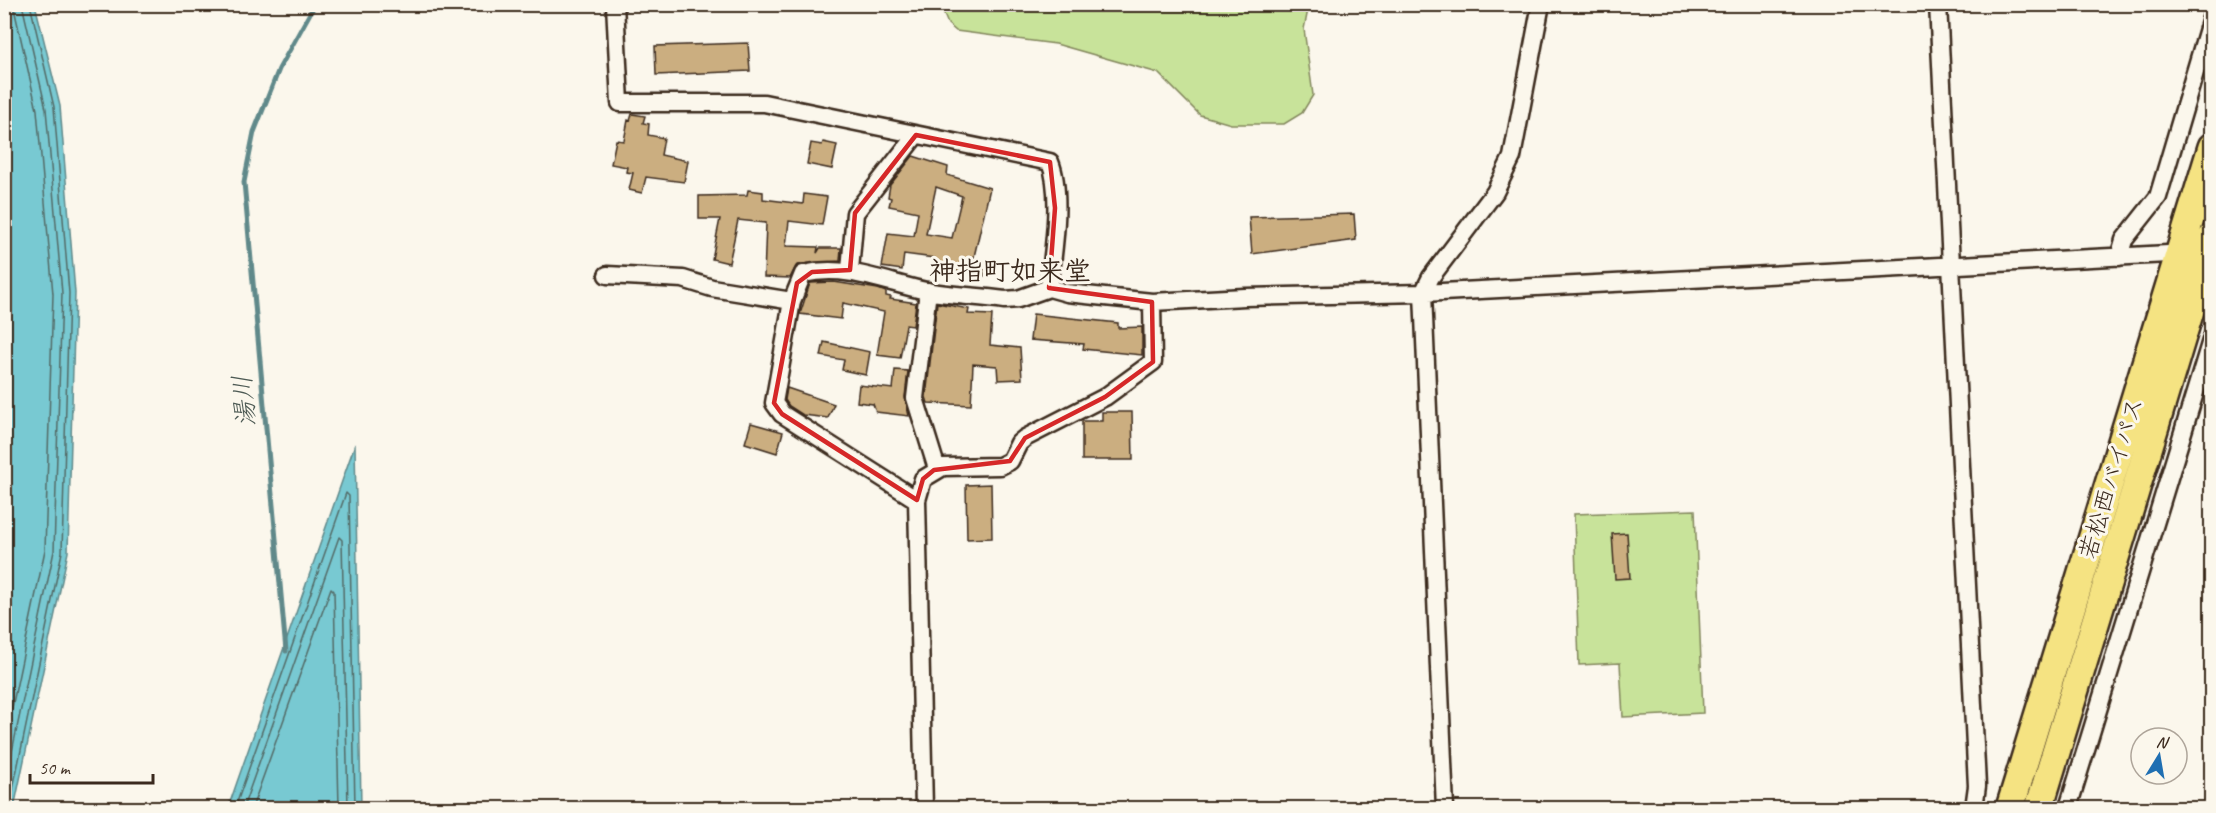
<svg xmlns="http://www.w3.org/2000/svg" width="2216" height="813" viewBox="0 0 2216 813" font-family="Caveat,'Klee One',sans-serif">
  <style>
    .green { fill: #c8e39a; stroke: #82865c; stroke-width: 1.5 }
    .water { fill: #78c9d2; stroke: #60898a; stroke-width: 1.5 }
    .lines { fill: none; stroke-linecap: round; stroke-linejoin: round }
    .shore { stroke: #536a66; stroke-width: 1.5 }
    .stream { stroke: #60898a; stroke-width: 5 }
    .building { fill: #cbae80; stroke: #3b2a1e; stroke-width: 1.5; fill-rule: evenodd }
    .minor-casing { stroke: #3b2a1e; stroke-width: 21 }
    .trunk-casing { stroke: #3b2a1e; stroke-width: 32 }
    .minor { stroke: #fbf7ec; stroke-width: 16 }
    .trunk { stroke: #f5e382; stroke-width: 27 }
    .marked { fill: none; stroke: #d62828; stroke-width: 4.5; stroke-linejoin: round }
    .labels { text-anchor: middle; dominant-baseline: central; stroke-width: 6; stroke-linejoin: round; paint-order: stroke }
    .street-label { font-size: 24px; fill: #3b2a1e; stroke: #fbf7ec }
    .water-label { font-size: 26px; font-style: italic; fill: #4d5a54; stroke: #fbf7ec }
    .quarter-label { font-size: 27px; font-weight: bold; fill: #3b2a1e; stroke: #fbf7ec }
  </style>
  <rect width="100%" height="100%" fill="#fbf7ec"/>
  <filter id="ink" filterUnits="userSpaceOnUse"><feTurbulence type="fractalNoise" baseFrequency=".0167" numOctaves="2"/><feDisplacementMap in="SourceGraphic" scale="12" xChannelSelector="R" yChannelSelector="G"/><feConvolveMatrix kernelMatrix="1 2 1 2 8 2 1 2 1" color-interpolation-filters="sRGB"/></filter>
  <g filter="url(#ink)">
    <path class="green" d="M940,5h369l-5,24 9,66 -11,18 -18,11h-53l-31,-9 -42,-42 -102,-29 -100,-13 -8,-7z
      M1695,510l8,203 -80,4 -3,-54 -41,2 -5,-151z"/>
    <path class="water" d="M35,4l25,102 15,187 -7,259 -54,256h-9l-1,-803z
      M355,444l6,364h-133z"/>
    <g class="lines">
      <path class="shore" d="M4,746l41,-196 8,-256 -16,-184 -24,-106
        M4,790l50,-239 8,-258 -16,-184 -24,-105
        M9,808l53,-256 7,-259 -15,-186 -24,-103
        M235,808l111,-315 3,3 6,312
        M243,808l96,-271 3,3 6,268
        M252,808l79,-220 3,3 5,217"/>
      <path class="stream" d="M286,651l-42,-469 10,-50 25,-63 36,-65"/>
    </g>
    <path class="building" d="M748,43l2,28 -94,4 -1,-29z
      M632,114l13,2 -2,7 6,1 -1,11 16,3 -3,17 27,6 -4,21 -38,-5 -4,16 -13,-3 4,-17 -7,-1 1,-5 -16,-3 5,-24 8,1 4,-21 2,1z
      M823,142l14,3 -5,24 -25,-5 4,-21 11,2z
      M913,156l35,11 -1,8 43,13 -17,73 13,2 -2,13 -52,-9 2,-9 -30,-4 -2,16 -20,-3 6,-34 26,3 4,-24 -29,-6 2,-8 -3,-1 2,-12zM936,187l26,9 -10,42 -26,-4z
      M748,190l15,2v7l40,5 1,-10 23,3 -5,28 -33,-4 -3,25 32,1 -1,6 3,-5h21l-1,13 -39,3 -5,2 -6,12 -26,-1 2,-54 -28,-3 -9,43 -17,-4 8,-40h-21v-23l48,-1z
      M1354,214l2,26 -104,14 -3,-37z
      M834,282l44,7 8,3v4l5,1 -1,2 26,4 -3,23 -7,-1 -6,33 -23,-3 7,-43 -41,-9 -2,16 -41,-5 10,-31z
      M937,303l32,6 -1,5 24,1 -2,30 30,3 2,31 -24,1 -1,-14 -24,-2 -2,41 -43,-2 -2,-6z
      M1033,314l85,9v5l24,-1v28l-59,-6 1,-5 -54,-4z
      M824,342l46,10 -4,23 -24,-5 2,-10 -23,-4z
      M895,370l13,1 -3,26 4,19 -33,-4 -3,-8 -16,-2 2,-17 34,4z
      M787,388l47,16 -6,14 -25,-3 -14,-9 -4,-6z
      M1102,412h30l1,48h-51v-39h20z
      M751,423l32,9 -6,21 -32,-10z
      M991,484l1,54 -25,1 -1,-54z
      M1627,533l3,45 -15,1 -3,-45z"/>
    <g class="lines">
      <g class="minor-casing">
        <path id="minor" d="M615,4l5,99h144l286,59c13,32 3,92 -1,126l18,5 85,9 93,-5 178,-4 764,-40
          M1938,4l39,782 -3,22
          M2119,257l5,-17 34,-43 54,-182
          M850,270l5,-57 61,-78
          M607,275l76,4 29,9 80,13 11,-27c44,-10 81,8 123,17 26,5 53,5 79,9l13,-1 31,-11
          M928,291l-13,107 22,71
          M792,301l-18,102 8,11 135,86
          M924,808l-7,-308 6,-21 20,-12 57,-1 10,-5 9,-18 6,-5 80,-41 48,-35 -1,-60
          M1445,808l-22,-515 8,-16 64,-85 17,-35 29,-153
          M2068,808l144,-471"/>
      </g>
      <g class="trunk-casing">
        <path id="trunk" d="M2010,808l202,-661
          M2039,808l173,-570"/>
      </g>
      <use href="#minor" class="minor"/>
      <use href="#trunk" class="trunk"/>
    </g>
  </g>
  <path class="marked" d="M916,135l134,27 5,46 -6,80 103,14 1,60 -48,35 -80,41 -15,23 -76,9 -11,9 -6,21 -135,-86 -8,-11 23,-120 15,-11 38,-2 5,-57z"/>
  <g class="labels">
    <g class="street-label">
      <text transform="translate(2111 478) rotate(-73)">若松西バイパス</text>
    </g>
    <g class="water-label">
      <text transform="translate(244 401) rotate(-95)">湯川</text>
    </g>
    <g class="quarter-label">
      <text x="1010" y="271">神指町如来堂</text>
    </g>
  </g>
  <rect width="2216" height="813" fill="none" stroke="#fbf7ec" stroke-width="24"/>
  <rect x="12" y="12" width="2192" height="789" fill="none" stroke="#3b2a1e" stroke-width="2" filter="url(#ink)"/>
  <g transform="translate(2159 756) rotate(11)"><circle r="28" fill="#fbf7ec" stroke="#aea59a" stroke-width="1.5"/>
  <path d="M0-4.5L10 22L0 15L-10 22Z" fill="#1f6fb2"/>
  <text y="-9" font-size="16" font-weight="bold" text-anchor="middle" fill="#3b2a1e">N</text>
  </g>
  <path d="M30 774v9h123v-9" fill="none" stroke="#3b2a1e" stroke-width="3"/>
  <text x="39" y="774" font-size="18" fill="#3b2a1e" stroke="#fbf7ec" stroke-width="4.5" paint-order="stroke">50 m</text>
</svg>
